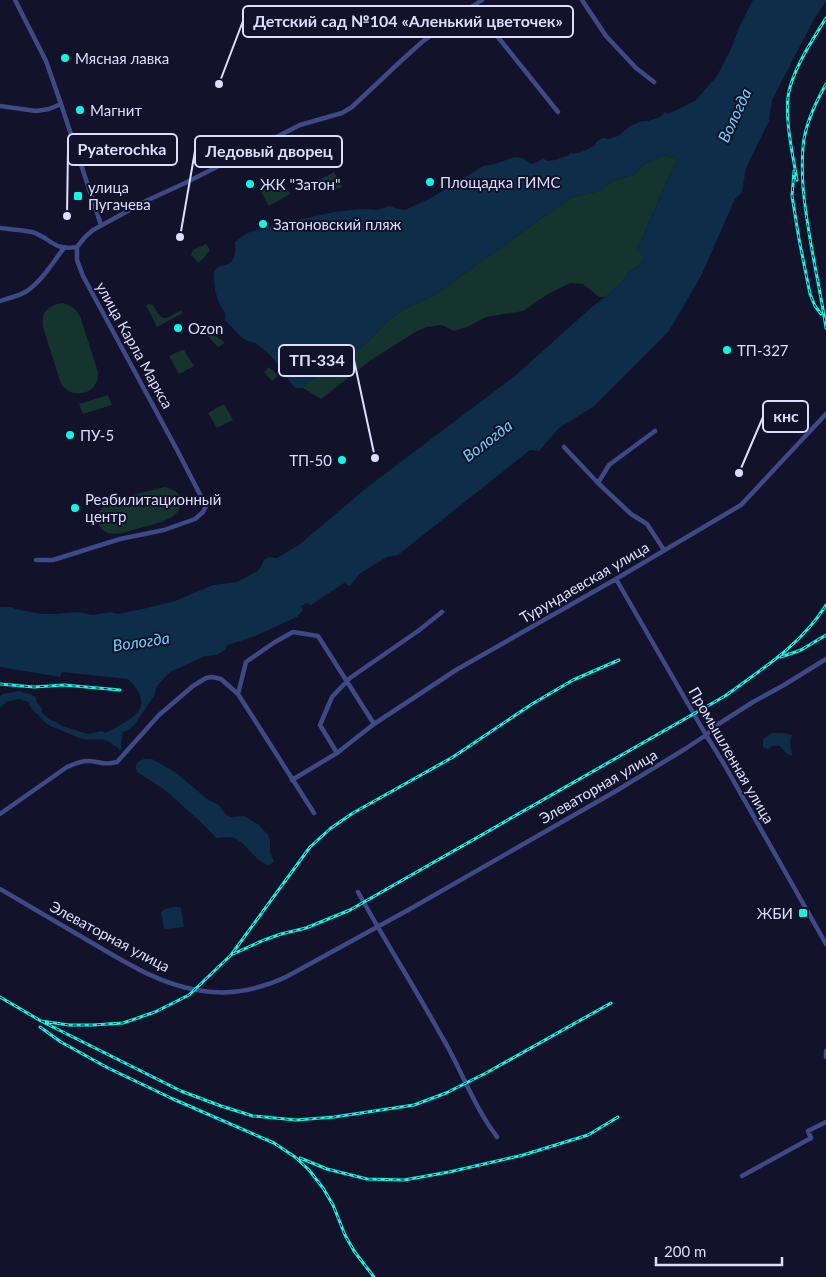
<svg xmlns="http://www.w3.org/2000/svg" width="826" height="1277" viewBox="0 0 826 1277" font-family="Lato,sans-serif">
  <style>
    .green { fill: #15342d }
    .water { fill: #0d2d48 }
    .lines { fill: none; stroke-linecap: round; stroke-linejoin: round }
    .river { stroke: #0d2d48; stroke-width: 8 }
    .minor { stroke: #3e4987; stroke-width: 4.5 }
    .rail-casing { stroke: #0ef7e3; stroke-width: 3 }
    .rail { stroke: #12122a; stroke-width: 1; stroke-dasharray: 4; stroke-linecap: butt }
    .poi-dot { fill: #0ef7e3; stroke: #12122a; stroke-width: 2 }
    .labels { text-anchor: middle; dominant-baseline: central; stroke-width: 4; stroke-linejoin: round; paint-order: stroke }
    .poi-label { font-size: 15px; fill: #dcdefe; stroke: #12122a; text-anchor: start }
    .street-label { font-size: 15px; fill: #dcdefe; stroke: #12122a }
    .water-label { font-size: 16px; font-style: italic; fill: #6dd3fa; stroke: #12122a }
    .leader { fill: none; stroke: #dcdefe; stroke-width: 2 }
    .callout-dot { fill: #dcdefe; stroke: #12122a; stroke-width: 2 }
    .callout { fill: #12122a; stroke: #dcdefe; stroke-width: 2 }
    .callout-label { font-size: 16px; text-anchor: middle; font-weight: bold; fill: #dcdefe }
  </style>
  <rect width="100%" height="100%" fill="#12122a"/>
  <path class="green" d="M665,155l12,4 -40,91 7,6 -5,10 -9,5 -12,16 -13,10h-6l-16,-13 -13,-1 -22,11 -25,17 -37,6 -19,10 -13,4 -12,-6 -15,2 -10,4 -46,29 -50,39 -18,-11 5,-7 22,-10 40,-31 17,-19 19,-13 27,-12 137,-98 29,-7 14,-10 22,-7 9,-10z
    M334,172l8,14 -1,2 -25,3 -4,-7z
    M281,178l9,16 -21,12 -9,-16z
    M206,244l4,6 -11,13 -8,-8 2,-5z
    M62,303c9,2 13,5 18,13l18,56c2,22 -25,29 -37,12l-18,-57c-2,-15 4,-21 19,-24z
    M150,304l3,1c10,19 12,14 28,5l2,3 -26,14 -11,-22z
    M206,333l11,4 8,6 -7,4 -12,-13z
    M182,350h2l10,16 -15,8 -10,-18z
    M269,367l9,9 -6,5 -8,-9z
    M108,395l4,10 -29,9 -4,-10z
    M224,404l9,16 -16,8 -9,-15z
    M165,487c6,2 12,3 15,10 8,23 -32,28 -47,33 -13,4 -31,9 -35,-9 -1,-5 1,-10 5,-14 9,-8 41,-15 54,-18z"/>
  <path class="water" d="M753,0h73v1l-13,20 -41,79 -3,21 -23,47 -4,24 -7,7 -34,77 -32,55 -76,76 -34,21 -20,23 -9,-1 -132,105 -11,2 -28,17 -9,12 -6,-3 -33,22 -4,-2 -6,3 2,4 -6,7 -42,19 -27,9 -3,5 -9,5 -11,1 -35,16 -13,14 -3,10 -19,28 -5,5 -7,3 -2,11v8l-5,-5h-2c-10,-12 -23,-3 -35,-8 -8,-3 -16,-7 -23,-10 -11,-2 -20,-15 -23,-24l17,16 7,2 5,4 26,8 14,-3 3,2c27,-14 53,-24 23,-54l-66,-7 -2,5 -60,-10v-60h12l3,2 27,5h14l22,-2 15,3 18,-3 6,2 30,-6 28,-7 38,-16 24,-3 22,-12 5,-10 4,-3 9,1 22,-13 66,-56 151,-114 77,-69 25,-19 12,-16 9,-5 4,-10 -6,-6 40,-91 -12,-4 -21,9 -9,10 -22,7 -14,10 -29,7 -137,98 -27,12 -19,13 -17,19 -40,31 -22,10 -5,7h-8l-9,-11 -10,-15 -10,-11 -11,-8 -8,-2 -6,-4 -16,-17c1,-9 -1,-8 -5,-15 -5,-10 -6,-22 -6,-33 4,-6 7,-6 14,-8 8,-4 8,-15 7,-22l12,-9 19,-6 68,-15 28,-3 15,1 13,-4 8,3 7,1 24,-11 30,-18 24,-15 12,-2 19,-7 9,1 8,6 7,-2 5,-4 4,3 8,-1 14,-5v-2c9,2 19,-4 27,-8v-3l7,-4 5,1 10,-3 12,-10 12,-5h6l12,-4 5,-5 3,2 27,-13 22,-25 14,-27 8,-21z
    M772,733h12l8,2 -2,7 2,12 -1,2 -6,-4 -5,-6h-8l-4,3 -5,-2v-8z
    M144,759h8l23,13 32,27 12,6 7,10 5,2 13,-1 15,9 9,10 2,5v13l4,8 -4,4c-13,0 -22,-21 -34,-26 -6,-3 -14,-1 -20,-1l-12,-13 -39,-35 -28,-18c-3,-7 0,-11 7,-13z
    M173,907h6l2,1 3,19 -18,2 -2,-1 -3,-16 4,-3z"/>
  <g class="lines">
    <path class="river" d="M0,703l4,-5 15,-3 13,4 1,5 5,6"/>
    <path class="minor" d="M15,0l31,61 15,43 40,121
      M582,0l24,36 30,32 18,14
      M473,6l85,106
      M0,106l36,5 13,-2 12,-5
      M0,228c10,1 22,2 32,4 20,6 20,19 45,15l8,-10 8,-7 55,-30 37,-17 115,-58 42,-12 10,-6 50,-47 20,-18 29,-21 31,-21
      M0,301c9,-3 19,-5 27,-10 15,-10 26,-29 37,-43
      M564,447l34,36 33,31 16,10 17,26
      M598,483l11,-18 46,-34
      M36,560h17l67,-21 44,-9 31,-11 8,-7 3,-6 -30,-58 -93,-172 -6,-16v-13
      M616,579l90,156 18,29 102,180
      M238,694l8,-32 29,-20 18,-10 25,4 56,88
      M337,753l-17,-28 12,-28 18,-19 68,-47 24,-19
      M292,780l45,-27 37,-29 82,-54 160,-91 125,-74 85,-91
      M0,814l67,-47c7,-3 13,-6 21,-6 13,0 14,5 29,1l42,-47 34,-29 13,-8 6,-1 9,2 17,15 76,119
      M0,889c33,19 66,39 99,58 31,18 62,37 98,43 30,6 61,0 89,-13l124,-68 206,-118 69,-42 21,-14 11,-10 36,-23 31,-17 42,-26
      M358,892c27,49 57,96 84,145 17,28 28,60 46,87 3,5 6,8 9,13
      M826,1051v6
      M742,1176l69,-38 -3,-7 18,-9"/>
    <g class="rail-casing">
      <path id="rail" d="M826,84c-9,16 -17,32 -21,50 -4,17 -3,36 -2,53 4,48 16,94 23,141
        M794,171l-2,25 7,43 11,55 5,12 6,8
        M797,180c-4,-24 -12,-59 -9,-83 3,-25 25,-58 38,-79
        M781,657l20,-7 25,-15
        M0,684l34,3 30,-2 56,5
        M233,954l31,-14 17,-6 25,-6 44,-18 375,-214c37,-27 77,-52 101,-91
        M0,997l41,24 140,70 40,15 32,10 43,4 38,-3 80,-12 32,-12 40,-20 125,-70
        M41,1021l28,4h24l30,-2 32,-11 34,-17 42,-40 79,-108 21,-19 22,-15 100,-56 79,-53 41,-24 46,-20
        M40,1027l21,15 47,26 65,31 101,44 21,14 14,13 14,18 10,17 12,30 9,16 20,26
        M300,1158l27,11 40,10 37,1 45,-8 74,-17 65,-20 30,-18"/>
    </g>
    <use href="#rail" class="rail"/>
  </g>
  <g class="poi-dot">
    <circle cx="65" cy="58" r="5"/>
    <circle cx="80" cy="110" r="5"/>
    <circle cx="430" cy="182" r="5"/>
    <circle cx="250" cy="184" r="5"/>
    <rect x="73" y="191" width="10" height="10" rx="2.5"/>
    <circle cx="263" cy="224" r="5"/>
    <circle cx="178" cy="328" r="5"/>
    <circle cx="727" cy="350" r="5"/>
    <circle cx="70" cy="435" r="5"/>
    <circle cx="342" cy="460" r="5"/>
    <circle cx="75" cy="508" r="5"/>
    <rect x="798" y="908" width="10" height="10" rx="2.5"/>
  </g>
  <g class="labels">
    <g class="poi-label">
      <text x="75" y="58">Мясная лавка</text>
      <text x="90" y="110">Магнит</text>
      <text x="440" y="182">Площадка ГИМС</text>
      <text x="260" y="184">ЖК "Затон"</text>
      <text x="88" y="187">улица<tspan x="88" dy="17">Пугачева</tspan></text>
      <text x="273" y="224">Затоновский пляж</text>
      <text x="188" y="328">Ozon</text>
      <text x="737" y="350">ТП-327</text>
      <text x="80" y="435">ПУ-5</text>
      <text x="332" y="460" text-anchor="end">ТП-50</text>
      <text x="85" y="499">Реабилитационный<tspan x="85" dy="17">центр</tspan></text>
      <text x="793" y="913" text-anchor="end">ЖБИ</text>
    </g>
    <g class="street-label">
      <text transform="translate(135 345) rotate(61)">улица Карла Маркса</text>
      <text transform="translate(584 582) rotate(-30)">Турундаевская улица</text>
      <text transform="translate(732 755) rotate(60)">Промышленная улица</text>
      <text transform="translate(598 786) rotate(-30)">Элеваторная улица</text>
      <text transform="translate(110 936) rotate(28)">Элеваторная улица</text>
    </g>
    <g class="water-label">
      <text transform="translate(734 115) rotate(-65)">Вологда</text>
      <text transform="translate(487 440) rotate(-37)">Вологда</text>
      <text transform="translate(141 641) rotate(-8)">Вологда</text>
    </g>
  </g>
  <path class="leader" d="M219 84L243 21M67 216L68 149M180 237L195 151M375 458L354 360M739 473L763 417"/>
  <g class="callout-dot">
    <circle cx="219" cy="84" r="5"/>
    <circle cx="67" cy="216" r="5"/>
    <circle cx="180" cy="237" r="5"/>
    <circle cx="375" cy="458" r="5"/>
    <circle cx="739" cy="473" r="5"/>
  </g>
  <g class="callout">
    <rect x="243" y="6" width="330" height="31" rx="5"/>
    <rect x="68" y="134" width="109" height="31" rx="5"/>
    <rect x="195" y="136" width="147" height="31" rx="5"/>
    <rect x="279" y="345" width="75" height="31" rx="5"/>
    <rect x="763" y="401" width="45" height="31" rx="5"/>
  </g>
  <g class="callout-label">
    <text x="408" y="27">Детский сад №104 «Аленький цветочек»</text>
    <text x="122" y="155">Pyaterochka</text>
    <text x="269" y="157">Ледовый дворец</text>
    <text x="317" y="366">ТП-334</text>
    <text x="786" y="422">кнс</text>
  </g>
  <path d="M656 1257v8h126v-8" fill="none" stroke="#dcdefe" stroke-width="2.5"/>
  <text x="664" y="1257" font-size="15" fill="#dcdefe" stroke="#12122a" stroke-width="4" paint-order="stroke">200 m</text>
</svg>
